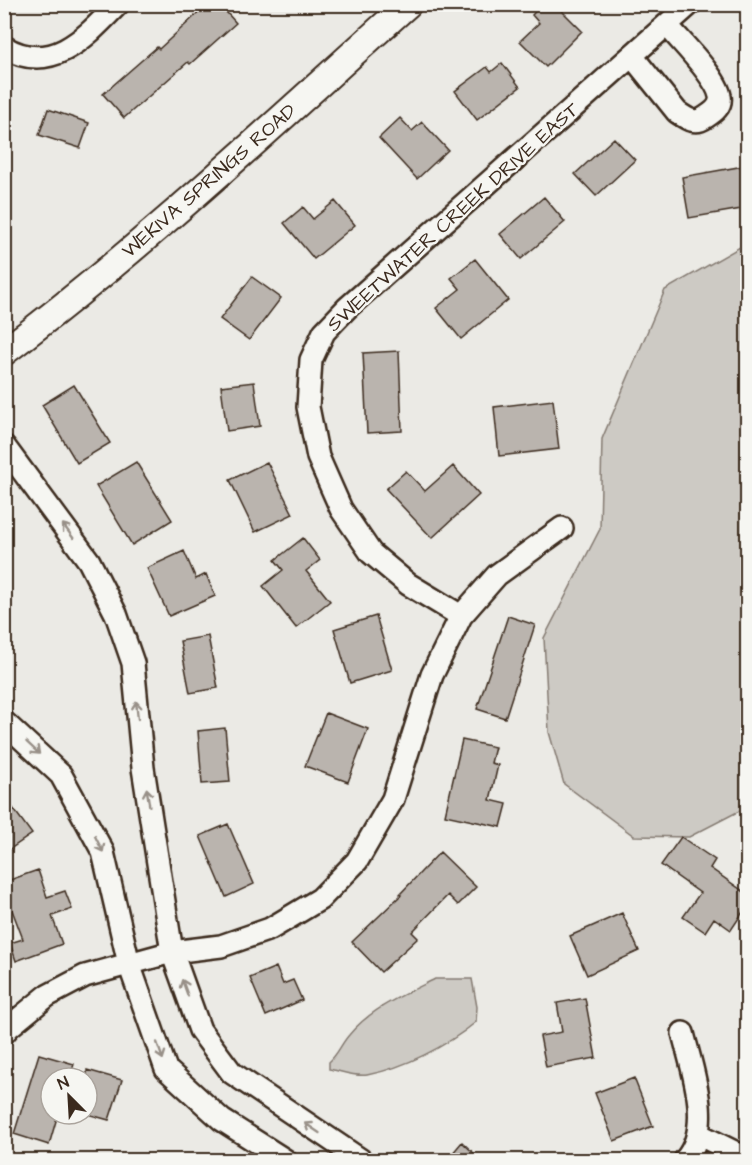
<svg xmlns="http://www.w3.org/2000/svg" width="752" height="1165" viewBox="0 0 752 1165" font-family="'Architects Daughter',sans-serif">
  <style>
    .green { fill: #cdcac4; stroke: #847a71; stroke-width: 1.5 }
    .building { fill: #bab4ae; stroke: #3b2a1e; stroke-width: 1.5 }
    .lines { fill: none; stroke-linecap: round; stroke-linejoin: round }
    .minor-casing { stroke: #3b2a1e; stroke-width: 26 }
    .major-casing { stroke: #3b2a1e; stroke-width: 30 }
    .minor { stroke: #f6f6f2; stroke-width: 21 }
    .major { stroke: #f6f6f2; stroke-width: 26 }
    .oneway { stroke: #989088 }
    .labels { text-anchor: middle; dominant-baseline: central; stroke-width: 5; stroke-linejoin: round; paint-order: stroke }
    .street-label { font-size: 20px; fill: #3b2a1e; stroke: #f6f6f2 }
  </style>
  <rect width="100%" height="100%" fill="#ebeae5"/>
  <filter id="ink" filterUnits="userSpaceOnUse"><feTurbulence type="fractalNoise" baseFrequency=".0167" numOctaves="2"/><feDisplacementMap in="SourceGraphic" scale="12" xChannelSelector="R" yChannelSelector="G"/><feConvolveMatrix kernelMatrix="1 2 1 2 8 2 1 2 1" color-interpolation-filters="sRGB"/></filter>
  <g filter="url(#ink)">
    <path class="green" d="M747,243v564l-58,30 -55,-1 -70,-52 -15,-52 -5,-94 56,-109 2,-90 63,-149z
      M435,979h37l5,28 -1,15c-29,24 -72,46 -109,53 -11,2 -27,-4 -38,-6v-7c9,-8 12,-18 20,-27 22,-27 56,-41 86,-56z"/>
    <path class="building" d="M208,4h11l17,19 -46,41 -2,-2 -64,56 -21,-24 54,-47 2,2z
      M542,4h13l27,27 -36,36 -26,-26 19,-18 -7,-8z
      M502,63l18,24 -43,33 -22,-29 32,-24 4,5z
      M48,109l41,14 -9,25 -41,-13z
      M400,118l12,13 10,-9 26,28 -31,29 -38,-41z
      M614,138l21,22 -39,36 -21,-22z
      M744,166l3,24v18l-58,10 -7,-41z
      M544,197l21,25 -44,37 -21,-25z
      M335,201l20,24 -41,34 -30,-36 19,-16 10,12z
      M475,259l33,41 -47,39 -25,-31 24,-19 -9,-11z
      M252,277l29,21 -32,42 -29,-21z
      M399,351l3,80 -35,2 -4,-80z
      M254,382l6,44 -33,5 -6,-45z
      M74,385l36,58 -33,20 -35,-58z
      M553,400l6,49 -60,7 -5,-49z
      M136,462l36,58 -40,25 -36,-59z
      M267,462l26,52 -38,18 -25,-52z
      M453,466l26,29 -47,43 -46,-49 20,-18 19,20z
      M303,538l17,22 -14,11 24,30 -34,27 -33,-42 20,-16 -8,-10z
      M184,551l12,28 10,-5 9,22 -46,20 -22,-48z
      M376,616l16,54 -42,13 -16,-54z
      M508,616l27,9 -30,93 -28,-9z
      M208,636l10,52 -28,5 -10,-52z
      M326,713l42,16 -20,53 -43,-16z
      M225,728l5,54 -28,2 -4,-53z
      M462,740l33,7 -4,16 7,2 -8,35 17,4 -6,23 -56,-12z
      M4,796l28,38 -28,19z
      M228,824l26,60 -28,13 -26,-61z
      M681,837l34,23 -5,8 37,26v12l-16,24 -17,-12 -9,14 -22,-15 17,-24 -39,-28z
      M440,852l36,35 -18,18 -10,-10 -36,37 6,6 -37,34 -29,-30 49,-47 -1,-1z
      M38,870l9,27 18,-6 7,18 -20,7 10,28 -46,17 -6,-18 13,-4 -19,-50v-7z
      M622,913l17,38 -52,24 -17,-39z
      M276,967l7,17 10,-4 9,20 -36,16 -16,-38z
      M585,998l11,60 -50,9 -6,-31 22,-4 -5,-29z
      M39,1054l35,10 -4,14h-19v36h7l-9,31 -35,-11z
      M87,1070l35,10 -13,40 -22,-6z
      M634,1078l19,48 -39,15 -19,-48z
      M462,1142l20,19h-36z"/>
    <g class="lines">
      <g class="minor-casing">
        <path id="minor" d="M4,47c48,29 83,-11 114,-43
          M632,56l45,56c10,7 18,13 29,5 8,-5 16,-11 14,-21 -3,-19 -40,-55 -53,-71
          M4,446l85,115 27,53 17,49 10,105 29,184 28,78 32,43 129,87
          M461,616l-53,-32 -37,-31 -30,-44 -23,-52 -10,-50 3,-47 13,-28 23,-24 343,-304
          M4,722l57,53 42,77 26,112 37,105 56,51 63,40
          M4,1033l5,-6 38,-31 38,-20 87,-24 49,-6 49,-17 50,-30 37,-38 36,-62 39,-124 29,-59 36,-41 65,-47
          M683,1033c9,37 31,94 2,127
          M698,1134l50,25"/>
      </g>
      <g class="major-casing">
        <path id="major" d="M4,352c142,-107 272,-230 404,-348"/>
      </g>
      <use href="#minor" class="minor"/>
      <use href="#major" class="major"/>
    </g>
    <defs><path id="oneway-shaft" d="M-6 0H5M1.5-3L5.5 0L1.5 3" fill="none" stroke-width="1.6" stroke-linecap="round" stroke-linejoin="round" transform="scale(1.5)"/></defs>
    <g class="oneway">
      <use href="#oneway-shaft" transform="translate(68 531) rotate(-127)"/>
      <use href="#oneway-shaft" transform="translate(137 710) rotate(-96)"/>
      <use href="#oneway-shaft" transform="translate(33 748) rotate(43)"/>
      <use href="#oneway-shaft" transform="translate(148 797) rotate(-99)"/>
      <use href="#oneway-shaft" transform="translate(99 844) rotate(63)"/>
      <use href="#oneway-shaft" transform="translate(185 988) rotate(-110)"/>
      <use href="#oneway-shaft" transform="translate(160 1051) rotate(71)"/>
      <use href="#oneway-shaft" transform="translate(312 1128) rotate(-146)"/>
    </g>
  </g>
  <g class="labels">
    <g class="street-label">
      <text transform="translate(209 181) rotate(-41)">WEKIVA SPRINGS ROAD</text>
      <text transform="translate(453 217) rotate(-42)">SWEETWATER CREEK DRIVE EAST</text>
    </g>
  </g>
  <rect width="752" height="1165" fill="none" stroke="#f6f6f2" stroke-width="24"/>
  <rect x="12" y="12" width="728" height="1141" fill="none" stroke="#3b2a1e" stroke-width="2" filter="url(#ink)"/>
  <g transform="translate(69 1096) rotate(336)"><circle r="28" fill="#f6f6f2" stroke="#aba49d" stroke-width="1.5"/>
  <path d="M0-4.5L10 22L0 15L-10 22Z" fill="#3b2a1e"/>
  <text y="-9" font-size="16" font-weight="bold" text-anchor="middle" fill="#3b2a1e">N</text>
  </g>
</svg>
